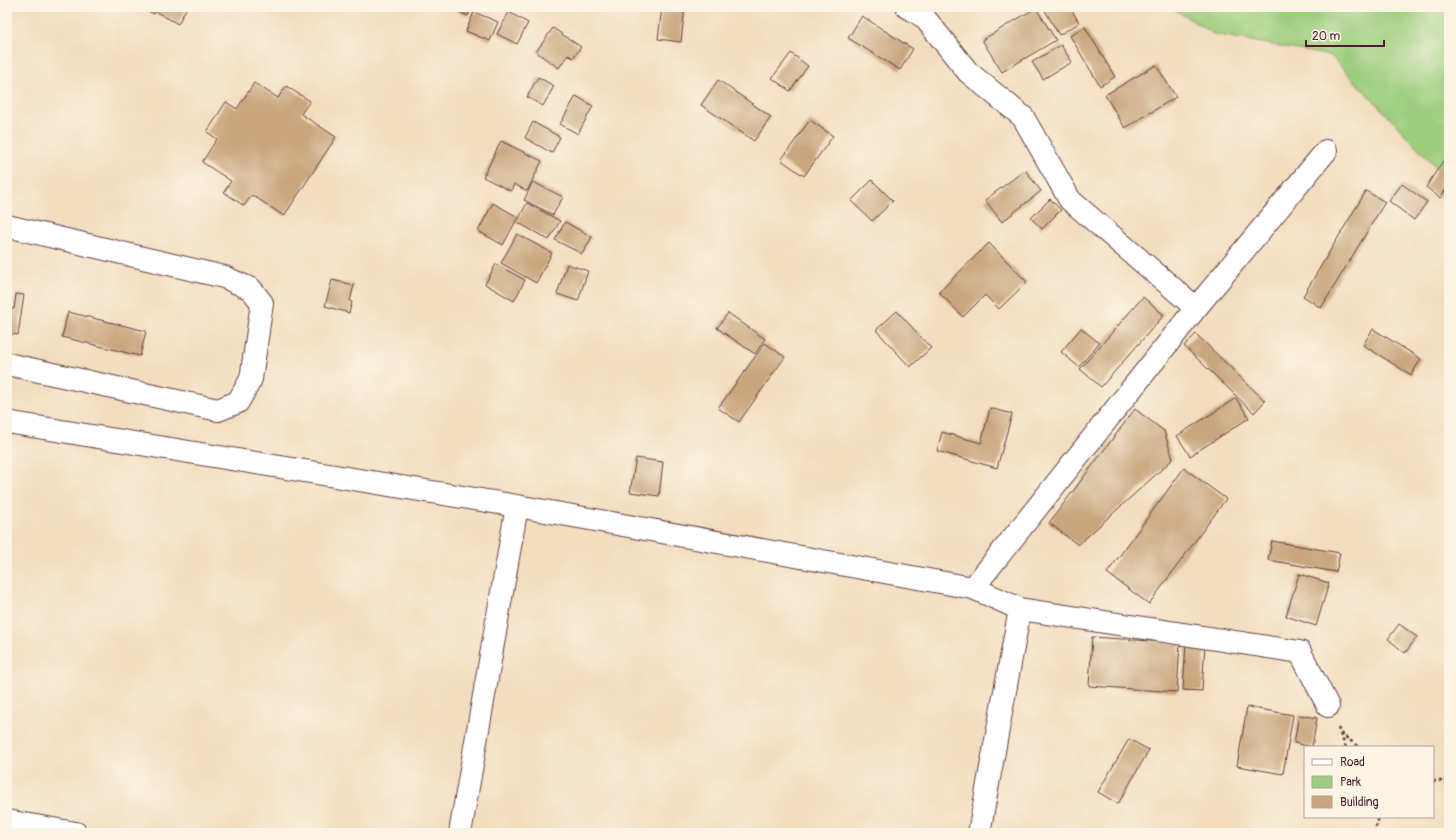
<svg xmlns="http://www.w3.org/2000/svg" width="1456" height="840" viewBox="0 0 1456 840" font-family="Pangolin,sans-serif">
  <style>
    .green { fill: #9dce7e; stroke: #747654 }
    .building { fill: #c9a67d }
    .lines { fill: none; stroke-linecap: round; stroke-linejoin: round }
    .minor-casing { stroke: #633c41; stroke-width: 24 }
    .path { stroke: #633c41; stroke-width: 2.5; stroke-dasharray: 3 3; stroke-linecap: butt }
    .minor { stroke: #fff; stroke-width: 22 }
  </style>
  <rect width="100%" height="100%" fill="#fcf5e5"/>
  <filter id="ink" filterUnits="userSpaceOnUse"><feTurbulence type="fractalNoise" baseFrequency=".025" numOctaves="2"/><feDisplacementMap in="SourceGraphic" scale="8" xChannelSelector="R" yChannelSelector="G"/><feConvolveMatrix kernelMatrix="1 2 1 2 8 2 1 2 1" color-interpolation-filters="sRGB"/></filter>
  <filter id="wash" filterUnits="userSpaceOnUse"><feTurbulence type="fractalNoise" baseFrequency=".012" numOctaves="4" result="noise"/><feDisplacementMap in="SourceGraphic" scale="16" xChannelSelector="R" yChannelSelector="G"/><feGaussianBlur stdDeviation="0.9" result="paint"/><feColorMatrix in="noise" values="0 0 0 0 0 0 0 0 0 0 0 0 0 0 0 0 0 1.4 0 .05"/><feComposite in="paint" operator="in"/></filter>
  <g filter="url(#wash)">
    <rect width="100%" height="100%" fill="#f2ddbe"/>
    <path class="green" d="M1170,7h279v204l-12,-43 -106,-112 -117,-22z"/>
    <g id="blocks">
      <path class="building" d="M140,7h17l-3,7z
        M158,7h29l-9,17 -22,-12z
        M449,7h23l-4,9z
        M662,7h23l-4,35 -23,-3z
        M1043,7h27l9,16 -20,12z
        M1036,8l20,32 -54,32 -20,-32z
        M474,12l24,10 -8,19 -24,-10z
        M509,12l19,11 -11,21 -20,-10z
        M862,16l51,33 -13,21 -52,-32z
        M1085,27l30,50 -15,9 -30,-50z
        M553,28l28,19 -8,11 -5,-3 -9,13 -23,-16z
        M1061,45l11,17 -29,17 -11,-17z
        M791,53l17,13 -18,25 -18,-13z
        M1156,65l20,32 -51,31 -20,-33z
        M538,77l16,9 -11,20 -16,-9z
        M718,80l53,37 -17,24 -53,-36z
        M254,83l24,15 8,-12 24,15 -9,13 35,23 -52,79 -32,-21 -8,11 -20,-14 7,-11 -29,-19 15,-23 -10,-7 19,-30 11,7z
        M576,96l17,10 -15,28 -18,-10z
        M810,120l23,16 -29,40 -23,-16z
        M533,122l27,15 -8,16 -27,-15z
        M501,141l41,20 -15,30 -13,-7 -3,7 -28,-14z
        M1443,161l6,4v20l-9,13 -14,-11z
        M1025,170l16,21 -39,31 -17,-22z
        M872,180l21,21 -21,20 -21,-20z
        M533,182l30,15 -10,18 -29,-15z
        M1402,184l25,18 -13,18 -25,-19z
        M1366,191l19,11 -64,106 -18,-12z
        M1050,199l11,11 -19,19 -11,-11z
        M493,203l25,14 -15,28 -25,-14z
        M527,203l33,18 -11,19 -32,-18z
        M565,222l27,15 -10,17 -27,-14z
        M517,234l35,19 -16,30 -35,-20z
        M989,243l38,39 -28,27 -14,-14 -22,22 -24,-25z
        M496,264l29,16 -11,21 -29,-17z
        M567,264l21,7 -10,30 -21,-7z
        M332,280l22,5 -4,16 2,1 -3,11 -24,-7z
        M16,294l8,1 -6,40 -11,-2v-25l7,1z
        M1143,297l21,18 -63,72 -21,-18z
        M897,311l34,37 -21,19 -34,-37z
        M68,312l78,19 -6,25 -78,-19z
        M728,313l37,26 -10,15 -38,-26z
        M1081,328l18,15 -20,24 -18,-15z
        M1373,329l48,30 -10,16 -48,-30z
        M1196,334l69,67 -11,12 -70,-67z
        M765,343l20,14 -46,65 -21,-14z
        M1236,398l13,20 -59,38 -13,-20z
        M990,408l22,6 -15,54 -60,-17 5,-19 39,11z
        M1135,409l29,22 9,28 -95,86 -29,-22z
        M636,458l27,4 -4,34 -29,-4z
        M1184,468l42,31 -77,105 -42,-31z
        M1272,541l68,12 -4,19 -68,-12z
        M1299,574l30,9 -13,43 -30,-10z
        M1399,624l18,13 -12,16 -17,-14z
        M1092,637l88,6 -3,49 -88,-6z
        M1186,643l19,1 -3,47 -19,-1z
        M1247,707l46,8 -10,59 -46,-8z
        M1299,715l18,3 -5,29 -18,-4z
        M1129,739l20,11 -31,54 -20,-12z"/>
    </g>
  </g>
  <g filter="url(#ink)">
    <use href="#blocks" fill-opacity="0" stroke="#633c41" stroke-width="1"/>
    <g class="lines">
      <g class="minor-casing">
        <path id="minor" d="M907,7l17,10 44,55 55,45 47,83 126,108
          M7,226l217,51 27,12 11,14 -11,76 -13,23 -20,8 -211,-46
          M7,422l510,84 456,82 223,-280 130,-157
          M973,588l47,21 280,43 28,54
          M7,821l69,12
          M460,833l57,-327
          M979,833l41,-224"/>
      </g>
      <path class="path" d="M1338,728l2,5 19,14
        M1340,734l6,13
        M1433,781h16
        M1374,833l4,-12 -2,-4"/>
      <use href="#minor" class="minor"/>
    </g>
  </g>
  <rect width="1456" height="840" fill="none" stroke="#fcf5e5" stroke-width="24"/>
  <rect x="1304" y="746" width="130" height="72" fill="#fcf5e5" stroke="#b59f9b"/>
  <rect x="1312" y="759" width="20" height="6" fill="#ffffff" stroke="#b59f9b"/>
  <text x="1340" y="766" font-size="12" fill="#4a1f2b">Road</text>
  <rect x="1312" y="776" width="20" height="12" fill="#9dce7e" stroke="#b59f9b"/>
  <text x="1340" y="786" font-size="12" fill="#4a1f2b">Park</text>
  <rect x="1312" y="796" width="20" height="12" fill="#c9a67d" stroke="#b59f9b"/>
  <text x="1340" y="806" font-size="12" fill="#4a1f2b">Building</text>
  <path d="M1306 40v6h78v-6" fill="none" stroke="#4a1f2b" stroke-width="2"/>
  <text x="1312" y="40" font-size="12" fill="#4a1f2b" stroke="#fcf5e5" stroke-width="3" paint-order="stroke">20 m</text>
</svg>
